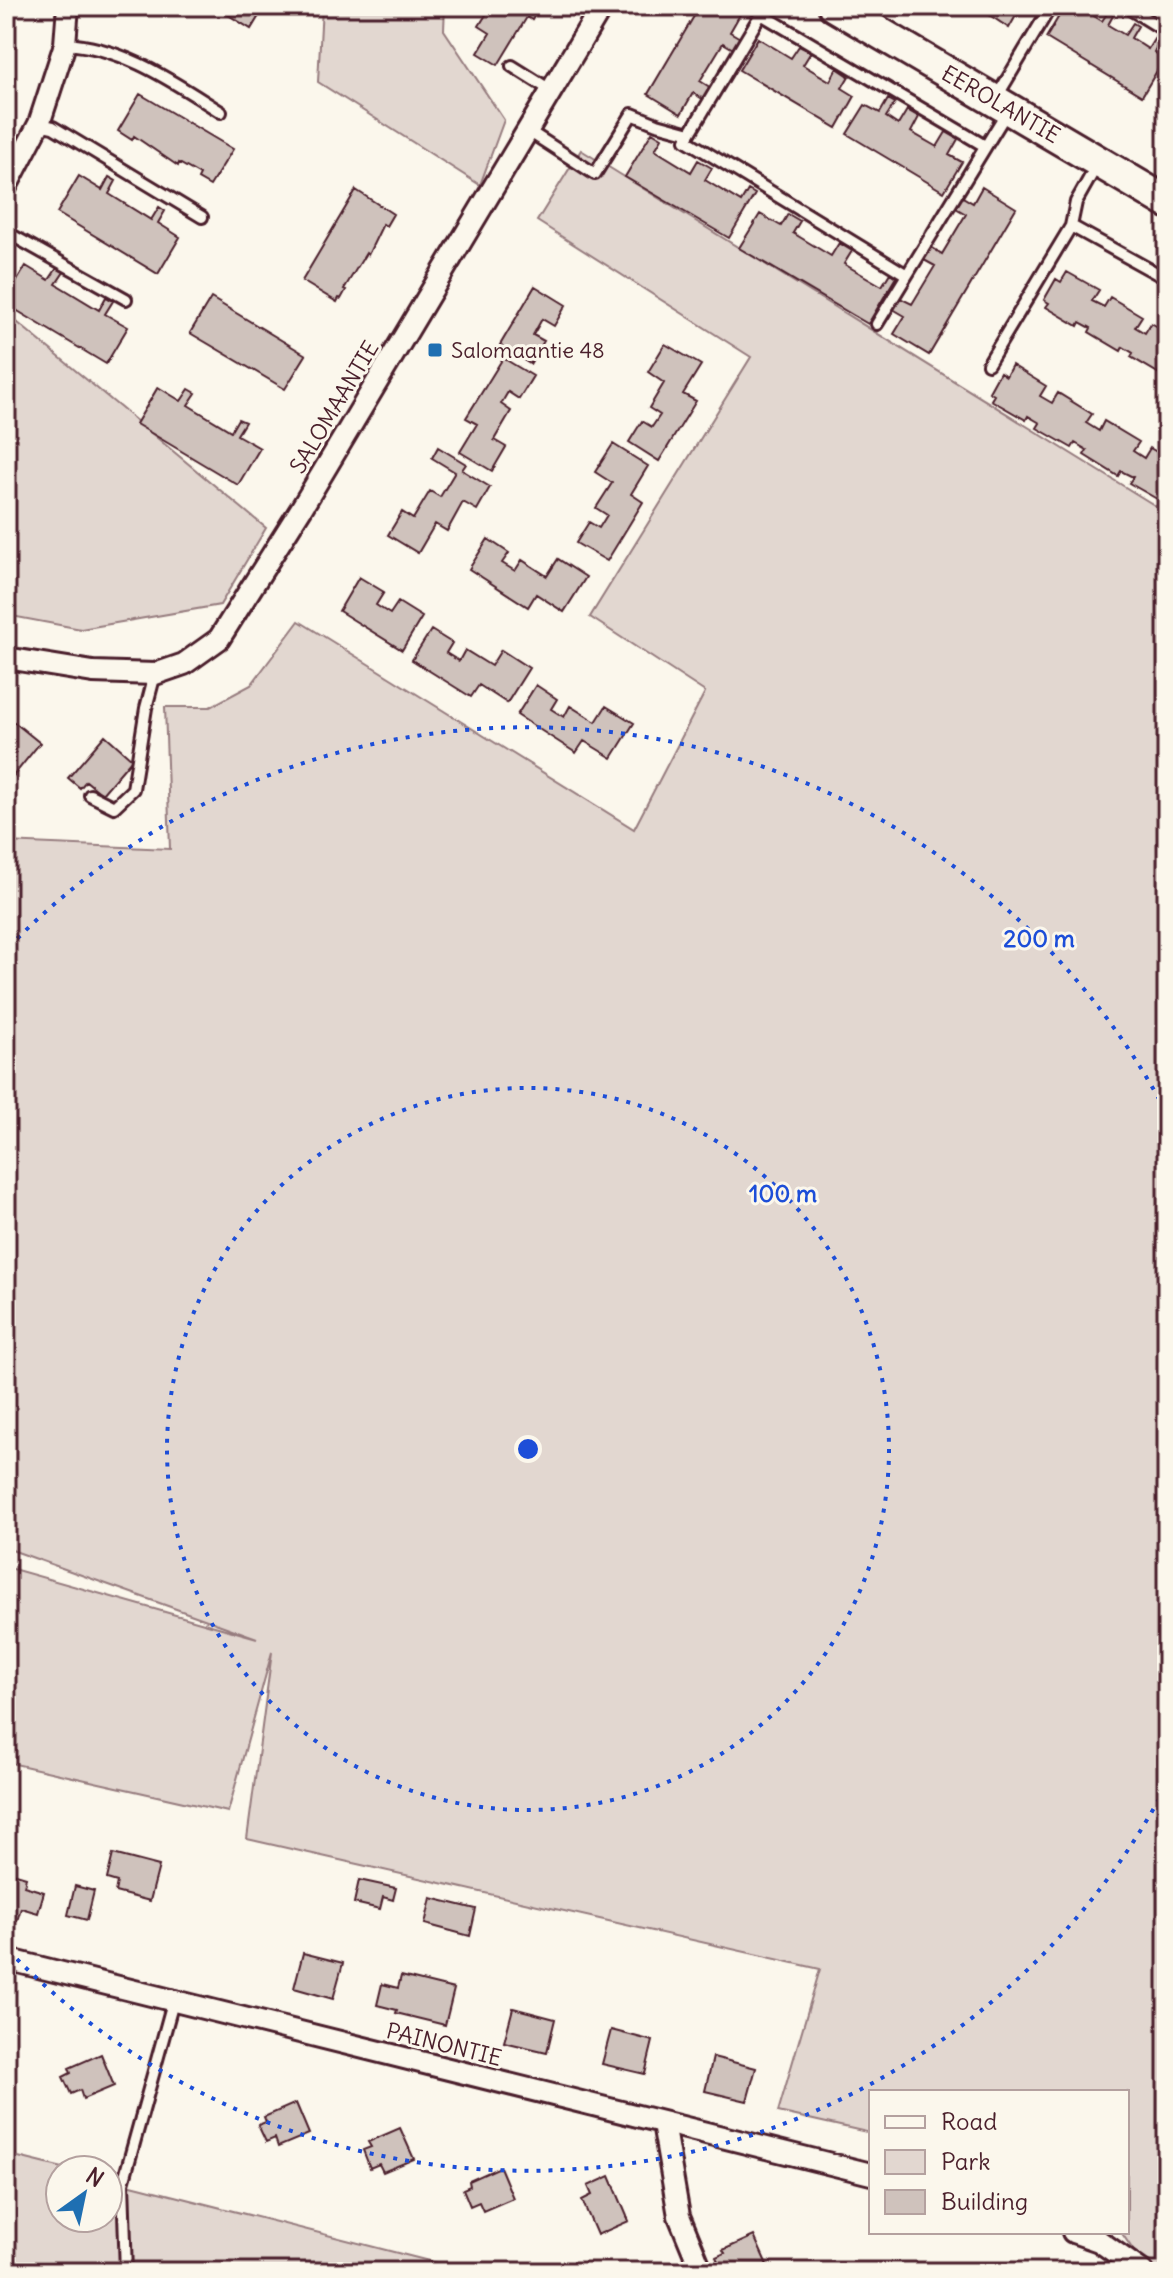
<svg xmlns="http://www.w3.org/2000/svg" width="1173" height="2278" viewBox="0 0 1173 2278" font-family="Delius,sans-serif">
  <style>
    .green { fill: #e2d7d0; stroke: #967b7e; stroke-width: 2 }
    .building { fill: #cfc2bc; stroke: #4a1f2b; stroke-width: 2 }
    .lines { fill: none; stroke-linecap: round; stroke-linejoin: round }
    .lane-casing { stroke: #4a1f2b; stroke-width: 16 }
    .street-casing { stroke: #4a1f2b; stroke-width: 26 }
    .secondary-casing { stroke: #4a1f2b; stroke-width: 36 }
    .lane { stroke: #fbf7ec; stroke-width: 10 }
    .street { stroke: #fbf7ec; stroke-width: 20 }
    .secondary { stroke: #fbf7ec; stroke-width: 30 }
    .ring { fill: none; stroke: #1d4ed8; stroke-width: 4; stroke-dasharray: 4 8 }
    .poi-dot { fill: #1f6fb2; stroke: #fbf7ec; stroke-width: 3 }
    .labels { text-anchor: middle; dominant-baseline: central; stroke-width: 6; stroke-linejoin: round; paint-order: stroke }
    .street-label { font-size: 22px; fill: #4a1f2b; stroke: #fbf7ec }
    .poi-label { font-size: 22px; fill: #4a1f2b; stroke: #fbf7ec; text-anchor: start }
    .centre { fill: #1d4ed8; stroke: #fbf7ec; stroke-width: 4 }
    .ring-label { font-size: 24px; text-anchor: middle; font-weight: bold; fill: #1d4ed8; stroke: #fbf7ec; stroke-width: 6; stroke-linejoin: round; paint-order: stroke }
  </style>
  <rect width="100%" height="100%" fill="#fbf7ec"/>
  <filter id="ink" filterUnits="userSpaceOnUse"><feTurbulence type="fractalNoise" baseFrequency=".0125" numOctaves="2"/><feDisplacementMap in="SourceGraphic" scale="16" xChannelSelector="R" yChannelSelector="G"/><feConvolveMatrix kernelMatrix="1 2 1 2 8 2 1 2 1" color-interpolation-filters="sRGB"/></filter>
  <g filter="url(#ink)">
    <path class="green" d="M322,6h123l-1,24 60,90 -24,65 -162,-103z
      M581,150l586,363v1759h-19l-27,-40h6v-140h-256v41l-93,-21 42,-143 -573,-130 25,-187 -44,160 -222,-50v-195l251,71 -251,-90v-706l164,7 -5,-142h45l41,-22 48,-64 335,208 71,-137 -115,-75 161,-260 -214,-136z
      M6,313l260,215 -46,77 -139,24 -75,-14z
      M6,2154l65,16h-11v48h48v-39l364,93h-466z"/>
    <path class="building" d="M205,6h60l-14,23 -34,-21 -2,4z
      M483,6h57l-8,14 -5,-3 -29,48 -20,-12 12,-20 -11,-7 8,-13 -6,-3z
      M700,6h33l9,5 -12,21 12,7 -7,11 -12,-7 -23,38 13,8 -7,12 -13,-8 -12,21 -33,-20z
      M976,6h38l-1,3 5,3 -9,16z
      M1065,6h22l-3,4 18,11 8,-12 5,3 -7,13 17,10 8,-12 5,3 -7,12 17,11 8,-13 5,3 -7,13 10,7 -22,37 -96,-58z
      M758,38l33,20 8,-12 12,6 -8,13 27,16 7,-13 12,8 -7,12 13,8 -18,32 -98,-58z
      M140,94l93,55 -23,37 -12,-7 2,-4 -21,-12 -1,3 -44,-30 -2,4 -14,-9z
      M888,99l7,4 -9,14 12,8 9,-15 12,7 -8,15 26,15 9,-15 12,7 -9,16 13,7 -18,30 -97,-58 18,-29 15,8z
      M652,132l10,6 -7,12 36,22 7,-12 14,8 -7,12 36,22 7,-12 7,4 -26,44 -104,-61z
      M79,176l23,14 7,-13 7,4 -7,13 42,26 8,-13 6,4 -7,12 22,14 -22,37 -101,-61z
      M982,187l34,21 -87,147 -35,-21 11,-18 -12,-7 7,-11 12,6 23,-38 -11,-6 7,-13 11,7 24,-40 -12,-7 7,-11 12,7z
      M356,190l37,24 -7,12 -3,-2 -15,31 -2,-2 -22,36 2,1 -5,9 -2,-1 -2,4 -35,-21z
      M760,214l21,12 7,-12 12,7 -7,12 38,23 8,-13 13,8 -8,13 38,22 8,-13 6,4 -28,47 -129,-76z
      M26,266l23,14 8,-12 7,4 -8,12 43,26 7,-13 7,4 -8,13 23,13 -22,37 -100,-60v-5z
      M1067,272l32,18 -7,11 12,6 6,-10 32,19 -7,11 10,6 6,-10 16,9v41l-2,-1 -2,4 -32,-19 2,-4 -10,-6 -2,4 -32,-19 2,-4 -11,-6 -2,4 -32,-19 3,-4 -5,-3 12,-21 5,3z
      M535,286l31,19 -12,21 -12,-7 -9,16 11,6 -14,23 -30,-19z
      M211,298l95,57 -21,34 -95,-56z
      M665,344l36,21 -18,29 13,7 -37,60 -30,-19 13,-21 10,6 8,-12 -11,-7 15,-25 -16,-11z
      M503,358l30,18 -14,23 -11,-7 -7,12 10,7 -17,29 12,7 -14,24 -32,-19 17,-28 -11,-6z
      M1012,365l34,21 -6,10 12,7 6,-10 34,21 -6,9 13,8 5,-10 35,21 -6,9 11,7 6,-10 17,10v40l-3,5 -35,-20 4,-6 -12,-6 -3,5 -34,-21 3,-5 -12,-7 -3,5 -35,-20 3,-5 -12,-7 -2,4 -35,-20 3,-5 -5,-3 11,-20 6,4z
      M158,387l23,14 8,-12 7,4 -8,12 43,26 7,-12 7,3 -8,13 23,13 -22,37 -102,-61z
      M613,444l35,22 -17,28 12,8 -36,59 -31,-18 13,-21 10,6 8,-13 -11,-7 16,-25 -17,-11z
      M438,447l28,17 -4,6 28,17 -13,23 -14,-8 -16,29 -12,-7 -17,29 -30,-18 14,-23 11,7 17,-28 10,6 15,-25 -23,-14z
      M488,539l21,14 -7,10 13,8 7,-11 25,16 11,-17 28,18 -22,35 -28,-18 -8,13 -59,-38z
      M359,577l25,15 -8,13 14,9 8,-12 24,15 -20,33 -63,-39z
      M431,630l21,13 -6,10 13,8 6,-11 26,16 10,-16 28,18 -22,35 -28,-18 -8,12 -59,-37z
      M536,685l21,14 -6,10 13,8 6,-11 26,16 10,-16 28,17 -22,35 -28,-17 -8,12 -59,-38z
      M14,722l26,21 -30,37 -4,-3v-45z
      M105,735l27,24 -30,35 -16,-13 -6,7 -12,-10z
      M113,1854l46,12 -9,35 -35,-9 2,-10 -10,-3z
      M6,1871l20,6 -2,9 20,6 -6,21 -17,-5 -4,13 -11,-3z
      M359,1880l37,8 -3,12 -10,-3 -3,12 -26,-6z
      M75,1886l19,5 -7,29 -19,-5z
      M431,1898l45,11 -6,27 -45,-12z
      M303,1953l40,10 -10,36 -39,-11z
      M401,1976l53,13 -9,36 -49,-12 1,-3 -20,-5 5,-21 16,4z
      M513,2008l42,11 -8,33 -43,-10z
      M611,2030l42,11 -8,33 -43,-10z
      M101,2054l13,32 -31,13 -3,-9 -9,4 -8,-17 8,-4 -2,-5z
      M713,2057l43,11 -9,33 -42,-10z
      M296,2103l13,31 -31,13 -3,-9 -9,4 -8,-17 8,-3 -2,-5z
      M400,2128l14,31 -31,13 -4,-8 -9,4 -7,-18 8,-3 -3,-5z
      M500,2167l13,31 -30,13 -4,-9 -9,4 -7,-17 7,-3 -1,-5z
      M610,2176l19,45 -32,14 -15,-35 10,-5 -4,-9z
      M754,2236l14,31 -11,5h-34l-7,-15 9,-4 -2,-3z"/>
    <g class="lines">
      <g class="lane-casing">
        <path id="lane" d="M1125,6l42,26
          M65,44c59,3 108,38 156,68
          M512,66l40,25
          M996,98l55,-92
          M39,124l14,3 149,90
          M527,130l68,44 37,-60 25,10 33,9
          M1071,226l96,53
          M6,232l120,67
          M907,275l-221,-135 75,-126 224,132
          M877,324l131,-214
          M988,364l83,-138 5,-24 22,-39
          M90,795l24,12 19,-18 13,-81 9,-34
          M126,2272l-3,-89 50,-181"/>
      </g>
      <g class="street-casing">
        <path id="street" d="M6,187l33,-63 26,-80 3,-38
          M6,658l87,14 62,2 29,-10 35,-25 82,-130 301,-503
          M6,1959l865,215
          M663,2123l16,93 23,56
          M1073,2232l26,9 44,31"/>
      </g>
      <g class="secondary-casing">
        <path id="secondary" d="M834,6l333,196"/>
      </g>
      <use href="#lane" class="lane"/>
      <use href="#street" class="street"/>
      <use href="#secondary" class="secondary"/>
    </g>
  </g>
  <g class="ring">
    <circle cx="528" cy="1449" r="361"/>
    <path d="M1165 1788A722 722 0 0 1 9 1951M9 947A722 722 0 0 1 1165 1110"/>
  </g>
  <rect class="poi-dot" x="427" y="342" width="16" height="16" rx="4"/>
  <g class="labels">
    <g class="street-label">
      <text transform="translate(1001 104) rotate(30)">EEROLANTIE</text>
      <text transform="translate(334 407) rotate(-59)">SALOMAANTIE</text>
      <text transform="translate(444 2044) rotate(14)">PAINONTIE</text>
    </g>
    <g class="poi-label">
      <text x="451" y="350">Salomaantie 48</text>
    </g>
  </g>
  <circle cx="528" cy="1449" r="12" class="centre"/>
  <g class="ring-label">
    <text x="1039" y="947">200 m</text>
    <text x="783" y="1202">100 m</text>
  </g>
  <rect width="1173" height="2278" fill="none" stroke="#fbf7ec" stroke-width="32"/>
  <rect x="16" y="16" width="1141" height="2246" fill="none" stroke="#4a1f2b" stroke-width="3" filter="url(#ink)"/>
  <rect x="869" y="2090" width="260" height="144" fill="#fbf7ec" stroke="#b4a19f" stroke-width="2"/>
  <rect x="885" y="2116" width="40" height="12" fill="#fbf7ec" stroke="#b4a19f" stroke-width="2"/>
  <text x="941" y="2130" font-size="24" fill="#4a1f2b">Road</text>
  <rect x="885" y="2150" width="40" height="24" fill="#e2d7d0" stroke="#b4a19f" stroke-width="2"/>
  <text x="941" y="2170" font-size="24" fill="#4a1f2b">Park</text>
  <rect x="885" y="2190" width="40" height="24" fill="#cfc2bc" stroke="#b4a19f" stroke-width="2"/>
  <text x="941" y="2210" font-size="24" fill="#4a1f2b">Building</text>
  <g transform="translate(84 2194) rotate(33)"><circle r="38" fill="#fbf7ec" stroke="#b4a19f" stroke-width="2"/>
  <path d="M0-6L14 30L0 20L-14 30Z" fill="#1f6fb2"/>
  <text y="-12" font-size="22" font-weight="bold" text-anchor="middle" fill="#4a1f2b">N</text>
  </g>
</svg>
